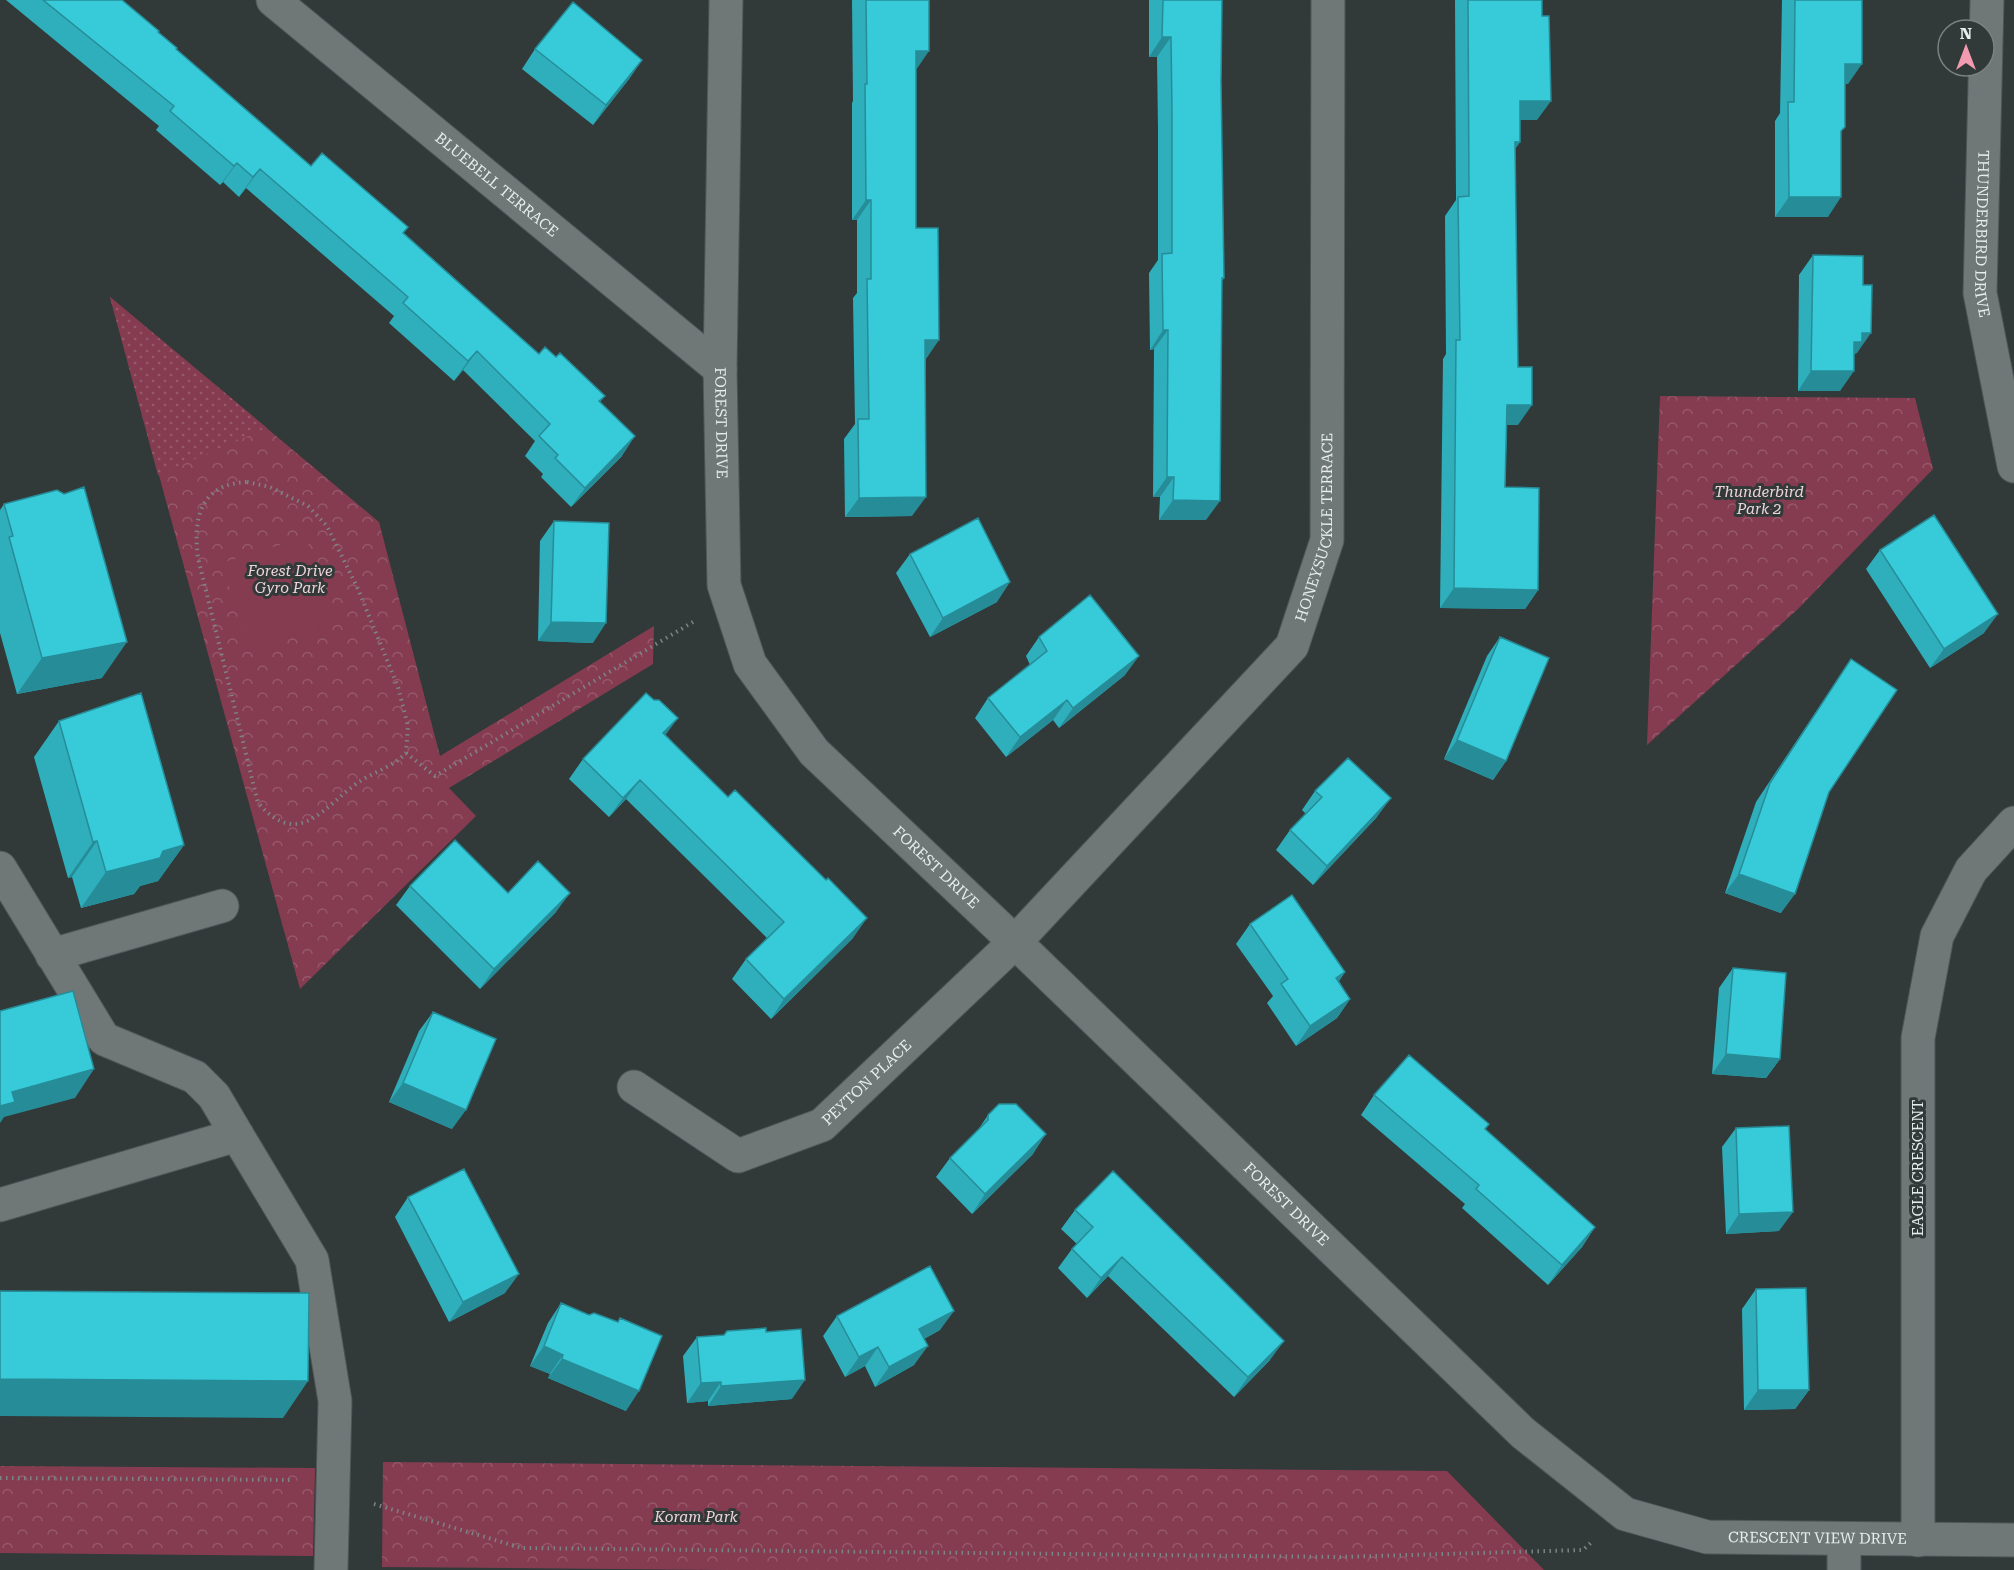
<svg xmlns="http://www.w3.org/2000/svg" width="2014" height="1570" viewBox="0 0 2014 1570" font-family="'Roboto Serif',serif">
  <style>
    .park { fill: url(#park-crowns) }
    .garden { fill: url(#garden-dots) }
    .pitch { fill: #853c51 }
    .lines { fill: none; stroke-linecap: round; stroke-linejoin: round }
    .minor-casing { stroke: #505556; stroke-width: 35 }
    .path { stroke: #7e8484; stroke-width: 4; stroke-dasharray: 1.5 4.5; stroke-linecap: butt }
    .minor { stroke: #6f7777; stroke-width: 33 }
    .wall { fill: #2faebb }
    .shaded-wall { fill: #268d98 }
    .building { fill: #37cad9; stroke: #268d98; stroke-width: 1.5 }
    .labels { text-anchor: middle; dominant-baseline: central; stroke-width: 6; stroke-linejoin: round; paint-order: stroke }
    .street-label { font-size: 15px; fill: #e8ecec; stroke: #323939 }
    .park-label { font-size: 15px; font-style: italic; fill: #efd5db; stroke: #323939 }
  </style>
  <defs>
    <pattern id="park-crowns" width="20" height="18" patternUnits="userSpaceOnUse" patternTransform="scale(1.5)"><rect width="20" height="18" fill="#853c51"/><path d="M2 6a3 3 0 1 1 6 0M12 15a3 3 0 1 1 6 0" fill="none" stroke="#96586a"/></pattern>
    <pattern id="garden-dots" width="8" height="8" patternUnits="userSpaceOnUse" patternTransform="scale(1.5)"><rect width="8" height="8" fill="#853c51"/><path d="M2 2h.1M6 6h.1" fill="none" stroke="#96586a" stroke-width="1.8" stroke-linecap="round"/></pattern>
  </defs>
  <rect width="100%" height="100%" fill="#323939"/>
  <path class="park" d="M110,297l269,225 61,234 214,-130 -1,38 -204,124 27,28 -176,173z
    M1660,396l255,2 18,71 -135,140 -151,136z
    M383,1462l1064,9 97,99h-818l-344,-3z
    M0,1466l315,2 -2,88 -313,-3z"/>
  <path class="garden" d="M110,297l157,131 -109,47z"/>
  <path class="pitch" d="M306,537l26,86 -83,27 -27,-87z"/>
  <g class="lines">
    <g class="minor-casing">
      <g id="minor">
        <path id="s1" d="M273,0l447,369"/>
        <path id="s2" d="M726,0l-6,369 4,216 26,79 64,88 201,190 508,491 102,81 82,23 307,3"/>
        <path id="s3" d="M1987,0l-7,293 34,173"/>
        <path d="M0,868l104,171 91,38 19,19 23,39"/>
        <path d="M52,955l170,-49"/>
        <path id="s4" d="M634,1087l104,69 84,-31 193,-183 277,-296 35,-106 1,-540"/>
        <path d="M0,1205l237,-70 75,125 23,141 -4,169"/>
        <path d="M1844,1539v31"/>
        <path d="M1918,1540v-502l19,-102 34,-66 43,-47"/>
      </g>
    </g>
    <path class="path" d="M247,482l23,5 38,19 19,20 31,63 40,98 10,39 -2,27c-13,13 -29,18 -44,27 -37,23 -61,72 -104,23l-60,-245c-5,-40 2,-74 49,-76z
      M406,753l29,23 258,-154
      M0,1478l293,2
      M374,1504l148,44 819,9 242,-7 10,-9"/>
    <use href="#minor" class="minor"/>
  </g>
  <path class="wall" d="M6,0h116l55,50 134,116 93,67 135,121 17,3 49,39 -5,6 22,54 -51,51 -30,-30 2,-3 -18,-18 10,-15 -72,-71 -9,11 -65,-58 5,-7 -148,-128 -7,9 -16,-15 -3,3 -64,-55 3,-4z
    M852,0h77l-13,70v158l10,131 -14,157 -67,1 -1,-78 11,-15 -2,-126 4,-5v-73h-5v-117l1,-2z
    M1149,0h73l-1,81 3,197 -2,3 -16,239h-47l1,-23h-7l1,-148 -4,1 -1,-77 9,-13v-130l-1,-73h-8z
    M1455,0h87l-5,120h-17v22l-5,7 3,276h-11l-2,62 33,103 -13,19 -85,-1 3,-249 3,-5 -1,-138 11,-16z
    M1782,0h80l-14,84h-3l-4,50 -13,83h-53v-96l5,-8z
    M535,49l107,11 -13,19 -36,46 -71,-56z
    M1813,255l44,98 -3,1 -14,37h-42l1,-116z
    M4,504l98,174 -85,16 -17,-61v-123z
    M554,521l39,122 -55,-2 2,-100z
    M1880,550l104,83 -54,35 -64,-99z
    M910,554l87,48 -67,35 -34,-64z
    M1039,637l86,38 -66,53 -6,-8 -47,37 -31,-39 13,-20 42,-33 -4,-9z
    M1500,637l6,124 -13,19 -49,-21 43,-103z
    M1851,659l-22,133 -48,121 -56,-20 31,-91z
    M59,721l125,124 -26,36 -18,5 -6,8 -53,14 -9,-31 -4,1 -34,-121z
    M666,735l187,203 -82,81 -39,-40 14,-20 21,-21 -141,-139 -17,18 -40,-38 14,-20z
    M1315,791l62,26 -64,68 -37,-35 14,-20 16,-16 -4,-4z
    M410,886l98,7 48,19 -76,77 -84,-84z
    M1250,924l95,48 -6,9 11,18 -13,19 -41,28 -29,-43 6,-7 -37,-52z
    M1733,968l47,91 -14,19 -54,-4 7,-86z
    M433,1012l19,117 -63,-27 30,-71z
    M1374,1095l115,29 -4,6 110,97 -13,20 -34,38 -86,-77 3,-4 -104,-89z
    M988,1115l45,39 -61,60 -36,-37 14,-19 28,-28z
    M1736,1128l43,103 -53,3 -4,-87z
    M408,1197l97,96 -56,29 -54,-105z
    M1075,1210l195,150 -36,37 -126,-121 -21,22 -29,-30 14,-19 5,-5 -16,-15z
    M1756,1289l53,101 -14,19 -51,1 -2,-101z
    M561,1303l28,12 29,7 2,-4 6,93 -78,-33 2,-4 -20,-8 18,-43z
    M837,1316l103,14 -16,9 -10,26 -39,22 -10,-21 -20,11 -22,-41z
    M766,1332l26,67 -84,7v-5l-21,2 -4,-47 14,-19z"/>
  <path class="shaded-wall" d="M1162,37h9l-14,20h-8z
    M916,51h13l-13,19z
    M642,60l-13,19 -36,46 13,-20z
    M1845,64h17l-14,20h-16z
    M1520,101h31l-14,19h-31z
    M1515,142h5l-14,19z
    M237,163l-14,19 -3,3 14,-19z
    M260,169l-14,19 -7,9 14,-20z
    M1789,197h52l-13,20h-53z
    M866,200h5l-14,20h-5z
    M1163,330h5l-14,19 -4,1z
    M1862,333h9l-14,20h-2l-6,8 5,-19z
    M925,340h14l-13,19h-15z
    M477,351l-14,19 -9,11 14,-20z
    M1811,371h43l-14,20h-42z
    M1507,405h25l-14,20h-25z
    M635,436l-13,20 -51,51 14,-19z
    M1167,477h7l-14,20h-7z
    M926,497l-14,19 -67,1 14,-19z
    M1173,500l47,1 -14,19h-47z
    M1010,582l-13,20 -67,35 13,-19z
    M1454,588l84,2 -13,19 -85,-1z
    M1998,614l-14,19 -54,35 14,-19z
    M551,622l55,1 -13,20 -55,-2z
    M127,642l-25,36 -85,16 25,-36z
    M1139,656l-14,19 -66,53 14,-20z
    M1067,700l-14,20 -47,37 14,-20z
    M678,718l-14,19 -1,-4z
    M1457,740l49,21 -13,19 -49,-21z
    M640,780l-14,19 -17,18 14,-19z
    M1391,798l-14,19 -64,68 14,-19z
    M97,841l-25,36 -4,1 25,-36z
    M184,845l-26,36 -18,5 -6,8 -53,14 25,-36 57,-21z
    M1739,874l56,20 -14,19 -56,-20z
    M570,893l-14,19 -76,77 14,-20z
    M867,918l-14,20 -82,81 13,-20z
    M1345,972l-14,20 5,-14z
    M1350,999l-13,19 -41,28 14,-20z
    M1726,1054l54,5 -14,19 -54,-4z
    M94,1069l-19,29 -71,19 -4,6v-17l12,-14z
    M403,1083l63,27 -14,19 -63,-27z
    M1046,1134l-13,20 -61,60 13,-20z
    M1793,1212l-14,19 -53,3 13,-20z
    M1595,1227l-13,20 -34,38 14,-20z
    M1122,1257l-14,19 -21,22 14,-20z
    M519,1274l-14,19 -56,29 14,-20z
    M954,1311l-14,19 -35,19 14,-20z
    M1284,1341l-14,19 -36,37 14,-20z
    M544,1346l19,9 -13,19 -20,-8z
    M928,1346l-14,19 -39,22 14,-20z
    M878,1347l-13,19 -20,11 14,-20z
    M562,1359l77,32 -13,20 -78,-33z
    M0,1379l308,2 -25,37 -283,-2z
    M805,1380l-13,19 -84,7 13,-20z
    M721,1382l-13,19 -21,2 14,-20z
    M1758,1390h51l-14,19 -51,1z"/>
  <path class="building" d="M43,0h79l37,31 -1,1 19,16 -1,1 135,117 11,-13 86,74 -5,6 136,121 6,-7 11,10 4,-4 45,43 -6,5 36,35 -50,52 -30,-30 3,-3 -19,-19 11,-12 -73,-73 -9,10 -65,-58 5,-6 -148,-128 -7,8 -16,-14 -3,3 -64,-55 4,-5z
    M866,0h63v51h-13v177h22l1,112h-14l1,157 -67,1 -1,-79h11l-2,-140h4v-79h-5l-1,-116h2z
    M1163,0h59l-1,81 3,197h-2l-2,223 -47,-1 1,-23h-7l1,-147h-5l-1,-76 10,-1v-142l-1,-74h-9z
    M1468,0h74v16h7l2,85h-31v41h-5l3,225h14v38h-25l-2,82 34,1 -1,102 -84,-2 2,-248h4l-2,-143 11,-1z
    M1795,0h67v64h-17v63l-4,4v66h-52l-1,-95h6z
    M573,2l69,58 -36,45 -71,-56z
    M1813,255l50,1v29h9l-1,48h-9v9h-8v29h-43z
    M84,487l43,155 -85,16 -33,-121 4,-1 -9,-32 53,-14 7,4z
    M1934,515l64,99 -54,35 -64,-99z
    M978,518l32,64 -67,36 -33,-64z
    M554,521l55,2 -3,100 -55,-1z
    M1090,595l49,61 -66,52 -6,-8 -47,37 -32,-39 59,-47 -8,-14z
    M1500,637l49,21 -43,103 -49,-21z
    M1851,659l46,31 -68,102 -34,102 -56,-20 31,-91z
    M141,693l43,152 -21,6 -3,7 -54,14 -9,-31 -4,1 -34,-121z
    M646,693l8,7h5l19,18 -15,15 65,64 7,-7 91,90 2,-2 39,40 -83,81 -38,-40 38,-37 -144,-142 -17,18 -40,-39z
    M1348,758l43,40 -64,68 -37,-36 32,-33 -7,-6z
    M455,840l53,53 30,-32 32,32 -76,76 -84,-83z
    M1292,895l53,77 -9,6 14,21 -40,27 -29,-42 7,-5 -38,-55z
    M1733,968l53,5 -6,86 -54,-5z
    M73,991l21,78 -82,23 3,10 -15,4v-95z
    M433,1012l63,27 -30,71 -63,-27z
    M1409,1055l80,69 -4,5 110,98 -33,38 -86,-76 3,-4 -105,-90z
    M999,1104h17l30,30 -61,60 -35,-36 38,-38v-5z
    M1789,1126l4,86 -54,2 -3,-86z
    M464,1169l55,105 -56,28 -55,-105z
    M1113,1171l171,170 -36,36 -126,-120 -21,21 -29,-29 21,-22 -18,-17z
    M930,1266l24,45 -35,18 9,17 -39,21 -11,-20 -19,10 -22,-41z
    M1806,1288l3,102h-51l-2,-101z
    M0,1291l309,2 -1,88 -308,-2z
    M561,1303l28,12 5,-2 24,9 2,-4 42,18 -23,55 -77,-32 1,-4 -19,-9z
    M766,1328v4l35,-3 4,51 -84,6v-4l-20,1 -4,-46 27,-2 3,-4z"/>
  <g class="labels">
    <g class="street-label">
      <text stroke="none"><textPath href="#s1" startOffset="290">BLUEBELL TERRACE</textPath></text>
      <text stroke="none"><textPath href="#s3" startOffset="234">THUNDERBIRD DRIVE</textPath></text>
      <text stroke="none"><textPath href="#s2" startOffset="423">FOREST DRIVE</textPath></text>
      <text stroke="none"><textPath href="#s4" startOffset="1008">HONEYSUCKLE TERRACE</textPath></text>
      <text stroke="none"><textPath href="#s2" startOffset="945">FOREST DRIVE</textPath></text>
      <text stroke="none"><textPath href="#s4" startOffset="276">PEYTON PLACE</textPath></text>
      <text transform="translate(1918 1168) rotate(-90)">EAGLE CRESCENT</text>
      <text stroke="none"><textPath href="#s2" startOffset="1431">FOREST DRIVE</textPath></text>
      <text stroke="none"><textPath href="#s2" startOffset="2086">CRESCENT VIEW DRIVE</textPath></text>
    </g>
    <g class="park-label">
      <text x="1759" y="492">Thunderbird<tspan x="1759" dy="17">Park 2</tspan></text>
      <text x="290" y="571">Forest Drive<tspan x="290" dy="17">Gyro Park</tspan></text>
      <text x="696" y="1517">Koram Park</text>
    </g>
  </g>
  <g transform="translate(1966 48)"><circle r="28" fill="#323939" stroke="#7b8181" stroke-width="1.5"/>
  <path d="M0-4.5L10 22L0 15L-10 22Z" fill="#f29ab0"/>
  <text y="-9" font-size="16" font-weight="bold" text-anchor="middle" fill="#e8ecec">N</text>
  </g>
</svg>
